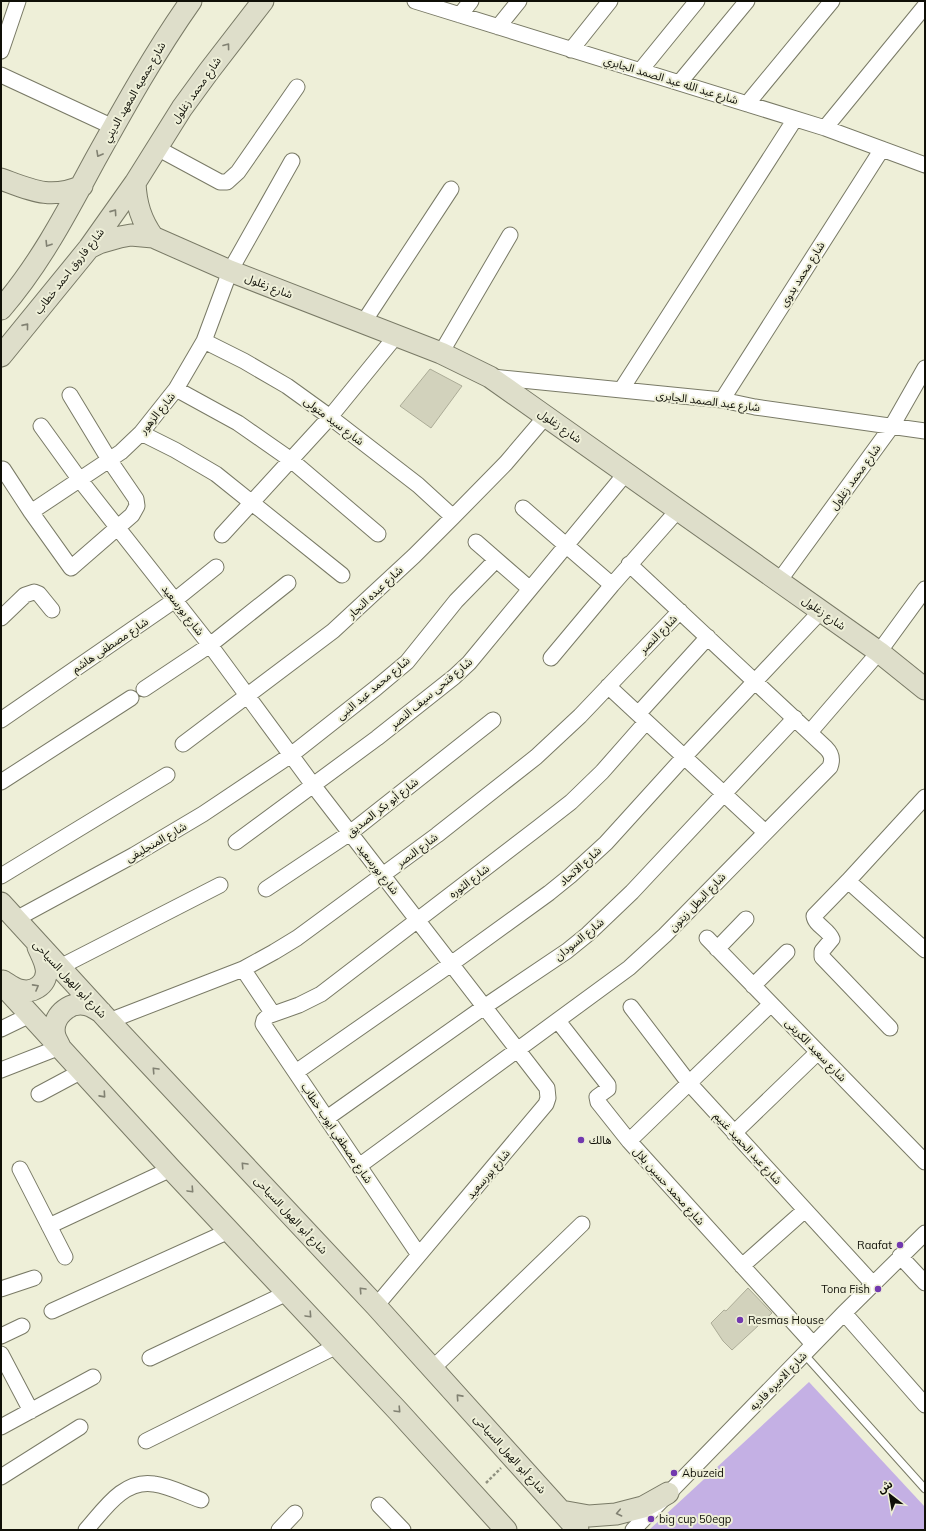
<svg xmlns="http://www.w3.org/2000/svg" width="926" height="1531" viewBox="0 0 926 1531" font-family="Mulish,'Noto Sans Arabic',sans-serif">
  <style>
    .green { fill: #c4b0e4 }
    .building { fill: #d2d2bc; stroke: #acac97 }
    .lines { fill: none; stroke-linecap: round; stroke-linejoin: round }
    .lane-casing { stroke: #797a66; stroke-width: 9 }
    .street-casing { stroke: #797a66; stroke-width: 17 }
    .secondary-casing { stroke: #797a66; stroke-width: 23 }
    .path { stroke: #919281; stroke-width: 2.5; stroke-dasharray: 3 2; stroke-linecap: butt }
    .lane { stroke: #fff; stroke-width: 7 }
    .street { stroke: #fff; stroke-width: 15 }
    .secondary { stroke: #dedeca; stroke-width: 21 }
    .oneway { stroke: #818172 }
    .poi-dot { fill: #7239af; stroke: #eeefd8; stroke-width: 1.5 }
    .labels { text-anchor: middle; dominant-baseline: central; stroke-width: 4; stroke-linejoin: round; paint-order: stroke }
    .street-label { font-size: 11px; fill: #0f0f07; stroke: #eeefd8 }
    .poi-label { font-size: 11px; fill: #0f0f07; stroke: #eeefd8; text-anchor: start }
  </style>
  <rect width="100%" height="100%" fill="#eeefd8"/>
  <path class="green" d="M809,1382l116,125v23h-276z"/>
  <path class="building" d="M430,369l32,17 -31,42 -31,-22z
    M748,1288l24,25 -40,37 -9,-9 -12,-18 13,-13 2,1z"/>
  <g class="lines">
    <g class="lane-casing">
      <path id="lane" d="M804,1354l121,135"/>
    </g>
    <g class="street-casing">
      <path id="street" d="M415,1l410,127 100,37
        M460,15l11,-14
        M498,27l21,-26
        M571,50l39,-49
        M1,51l17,-50
        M640,71l57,-70
        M1,75l112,52
        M680,82l67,-81
        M747,104l85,-103
        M825,128l100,-122
        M157,148l63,34h7l11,-10 59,-85
        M363,323l88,-134
        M204,341l40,20 43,25 43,31 88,68 35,32
        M441,353l69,-118
        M492,377l230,23 33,7 170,24
        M176,389l62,34 53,37 87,74
        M621,390l174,-271
        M722,400l160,-251
        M41,426l39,54 130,165 103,140 234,303 1,10 -2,6 -170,202
        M141,433l34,17 41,24 126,101
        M3,469l28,43 40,56 61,-53 5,-9 -1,-7 -26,-38 -40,-66
        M523,508l89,77
        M31,512l90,-60 20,-19 35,-44 28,-48 26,-70 62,-110
        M222,535l108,-118 66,-81
        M476,542l54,47
        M779,581l113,-155 33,-58
        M1,618l24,-23 9,-3 5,2 13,16
        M551,658l61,-73 66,-75
        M608,686l157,146
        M144,689l66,-44 78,-62
        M638,714l70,-77
        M1,720l174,-120 41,-33
        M810,732l69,-80 46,-63
        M183,744l150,-113 81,-75 39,-39 53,-54 40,-47
        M1,782l130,-84
        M236,842l141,-104 77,-61 15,-14 157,-190
        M1,876l166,-101
        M848,881l77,69
        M266,889l84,-56 143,-113
        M16,919l118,-64 69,-41 88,-59 85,-67 31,-26 49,-61 40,-41
        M707,938l218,224
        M717,949l29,-30
        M60,967l160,-82
        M243,969l30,45
        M753,986l34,-34
        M631,1007l58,76 184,201
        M109,1021l134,-52 31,-17 23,-14 140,-103 99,-78 44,-41 100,-105
        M558,1021l50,64v4l-11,8 1,5 31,39 184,203
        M890,1028l-68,-71v-6l10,-12c-3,-9 -17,-14 -18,-23l34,-35 77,-84
        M1,1029l29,-14
        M1,1070l59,-23
        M296,1072l155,-108 98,-71 21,-17 36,-33 78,-86 137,-146
        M39,1094l43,-23
        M327,1118l157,-111 83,-56 21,-17 44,-42 163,-174
        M734,1133l84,-81
        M629,1141l142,-137
        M359,1166l270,-198 36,-33 165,-168c3,-8 2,-13 -4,-19l-197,-184
        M20,1169l45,88
        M49,1226l122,-57
        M419,1255l-156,-231 1,-4 4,-4 31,-11 22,-11 218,-167 32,-25 31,-30 44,-50
        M900,1256l25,27
        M742,1266l63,-56
        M1,1289l33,-11
        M52,1311l177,-80
        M844,1313l81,92
        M1,1336l21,-10
        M1,1354l30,57
        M150,1358l137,-65
        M433,1368l149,-144
        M1,1427l92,-50
        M146,1441l191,-95
        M1,1477l79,-50
        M379,1505l24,25
        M86,1530c18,-20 37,-51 68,-46 16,2 32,11 47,16
        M279,1530l16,-17
        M633,1530l211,-217 81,-80"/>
    </g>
    <g class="secondary-casing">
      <path id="secondary" d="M1,179c30,11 49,21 81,7
        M135,183c1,21 6,37 18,54
        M89,248l10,-5 21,-6 11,-2 22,2 77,34 211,82 49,24 389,275 46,37
        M1,309c39,-45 66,-97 94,-149 30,-54 60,-108 96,-159
        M1,356l88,-108 46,-65 47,-75 27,-37 54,-70
        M1,903l108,118 267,285 202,224
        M3,981c5,3 11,8 17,9 14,4 29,-7 26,-22 -1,-7 -5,-14 -8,-21
        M1,983l170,186 227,242 108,119
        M60,1047c-1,-3 -4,-7 -5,-11 -5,-18 14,-36 32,-31 5,1 10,5 14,7
        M561,1511l28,5 27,-2 27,-7 25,-14"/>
    </g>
    <path class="path" d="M486,1483l15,-15"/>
    <use href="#lane" class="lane"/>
    <use href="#street" class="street"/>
    <use href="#secondary" class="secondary"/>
  </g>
  <defs><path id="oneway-chevron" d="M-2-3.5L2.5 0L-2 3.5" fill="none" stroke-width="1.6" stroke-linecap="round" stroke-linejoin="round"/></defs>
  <g class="oneway">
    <use href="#oneway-chevron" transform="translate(227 46) rotate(-53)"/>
    <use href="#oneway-chevron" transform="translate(99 154) rotate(119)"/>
    <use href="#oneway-chevron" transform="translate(114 212) rotate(-55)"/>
    <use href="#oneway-chevron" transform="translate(48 244) rotate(122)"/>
    <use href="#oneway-chevron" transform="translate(26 326) rotate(-51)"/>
    <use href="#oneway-chevron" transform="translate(36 987) rotate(-29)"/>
    <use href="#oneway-chevron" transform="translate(155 1070) rotate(-133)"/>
    <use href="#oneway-chevron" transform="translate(103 1095) rotate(48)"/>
    <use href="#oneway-chevron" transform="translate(244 1165) rotate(-133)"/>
    <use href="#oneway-chevron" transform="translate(191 1190) rotate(47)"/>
    <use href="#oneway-chevron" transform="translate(362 1290) rotate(-133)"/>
    <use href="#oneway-chevron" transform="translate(309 1315) rotate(47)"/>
    <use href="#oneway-chevron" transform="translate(459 1397) rotate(-132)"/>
    <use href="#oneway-chevron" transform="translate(398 1410) rotate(47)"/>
    <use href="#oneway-chevron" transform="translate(619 1513) rotate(168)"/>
  </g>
  <g class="poi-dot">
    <circle cx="581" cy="1140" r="4"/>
    <circle cx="900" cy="1245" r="4"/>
    <circle cx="878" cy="1289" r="4"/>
    <circle cx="740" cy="1320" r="4"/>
    <circle cx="674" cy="1473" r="4"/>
    <circle cx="651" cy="1519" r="4"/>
  </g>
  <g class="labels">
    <g class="street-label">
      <text transform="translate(671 80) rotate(17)">شارع عبد الله عبد الصمد الجابري</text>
      <text transform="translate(196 90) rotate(-55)">شارع محمد زغلول</text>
      <text transform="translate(134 92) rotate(-60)">شارع جمعيه المعهد الديني</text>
      <text transform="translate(69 271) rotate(-52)">شارع فاروق احمد خطاب</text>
      <text transform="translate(802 274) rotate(-58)">شارع محمد بدوى</text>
      <text transform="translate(269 286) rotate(21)">شارع زغلول</text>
      <text transform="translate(708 401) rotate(7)">شارع عبد الصمد الجابرى</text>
      <text transform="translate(157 413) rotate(-51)">شارع الزهور</text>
      <text transform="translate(334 421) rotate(37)">شارع سيد متولى</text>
      <text transform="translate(560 426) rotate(35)">شارع زغلول</text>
      <text transform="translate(855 477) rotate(-54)">شارع محمد زغلول</text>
      <text transform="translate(375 592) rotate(-43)">شارع عبده النجار</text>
      <text transform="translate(183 610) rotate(52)">شارع بورسعيد</text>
      <text transform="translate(824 613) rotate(35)">شارع زغلول</text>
      <text transform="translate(658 634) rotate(-46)">شارع النصر</text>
      <text transform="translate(110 645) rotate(-34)">شارع مصطفى هاشم</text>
      <text transform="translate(373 688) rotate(-40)">شارع محمد عبد النبى</text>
      <text transform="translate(431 693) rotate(-40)">شارع فتحى سيف النصر</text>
      <text transform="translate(382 807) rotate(-38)">شارع أبو بكر الصديق</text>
      <text transform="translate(156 842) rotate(-30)">شارع المنجليفى</text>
      <text transform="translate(417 850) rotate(-37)">شارع النصر</text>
      <text transform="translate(580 866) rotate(-42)">شارع الاتحاد</text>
      <text transform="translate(378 869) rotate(52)">شارع بورسعيد</text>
      <text transform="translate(469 881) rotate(-37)">شارع الثوره</text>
      <text transform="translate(697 902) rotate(-46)">شارع البطل زيتون</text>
      <text transform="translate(579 939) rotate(-39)">شارع السودان</text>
      <text transform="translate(70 979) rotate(47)">شارع أبو الهول السياحى</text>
      <text transform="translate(816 1050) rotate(46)">شارع سعيد الكريتى</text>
      <text transform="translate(337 1133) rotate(56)">شارع مصطفي ايوب خطاب</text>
      <text transform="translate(748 1148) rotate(47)">شارع عبد الحميد غنيم</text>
      <text transform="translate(488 1174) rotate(-50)">شارع بورسعيد</text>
      <text transform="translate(669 1186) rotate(48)">شارع محمد حسين بلال</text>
      <text transform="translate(291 1215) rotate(47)">شارع أبو الهول السياحى</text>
      <text transform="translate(778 1381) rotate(-46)">شارع الاميره فاديه</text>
      <text transform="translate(510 1454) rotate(48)">شارع أبو الهول السياحى</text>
    </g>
    <g class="poi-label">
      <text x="589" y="1140">هالك</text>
      <text x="892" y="1245" text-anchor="end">Raafat</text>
      <text x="870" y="1289" text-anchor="end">Tona Fish</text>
      <text x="748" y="1320">Resmas House</text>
      <text x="682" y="1473">Abuzeid</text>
      <text x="659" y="1519">big cup 50egp</text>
    </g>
  </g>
  <rect width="926" height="1531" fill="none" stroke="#0f0f07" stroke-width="4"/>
  <g transform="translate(890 1495) rotate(329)" stroke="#eeefd8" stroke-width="3" paint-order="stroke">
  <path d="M0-3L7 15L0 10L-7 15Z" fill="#0f0f07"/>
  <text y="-6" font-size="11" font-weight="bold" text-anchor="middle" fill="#0f0f07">ش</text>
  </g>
</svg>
